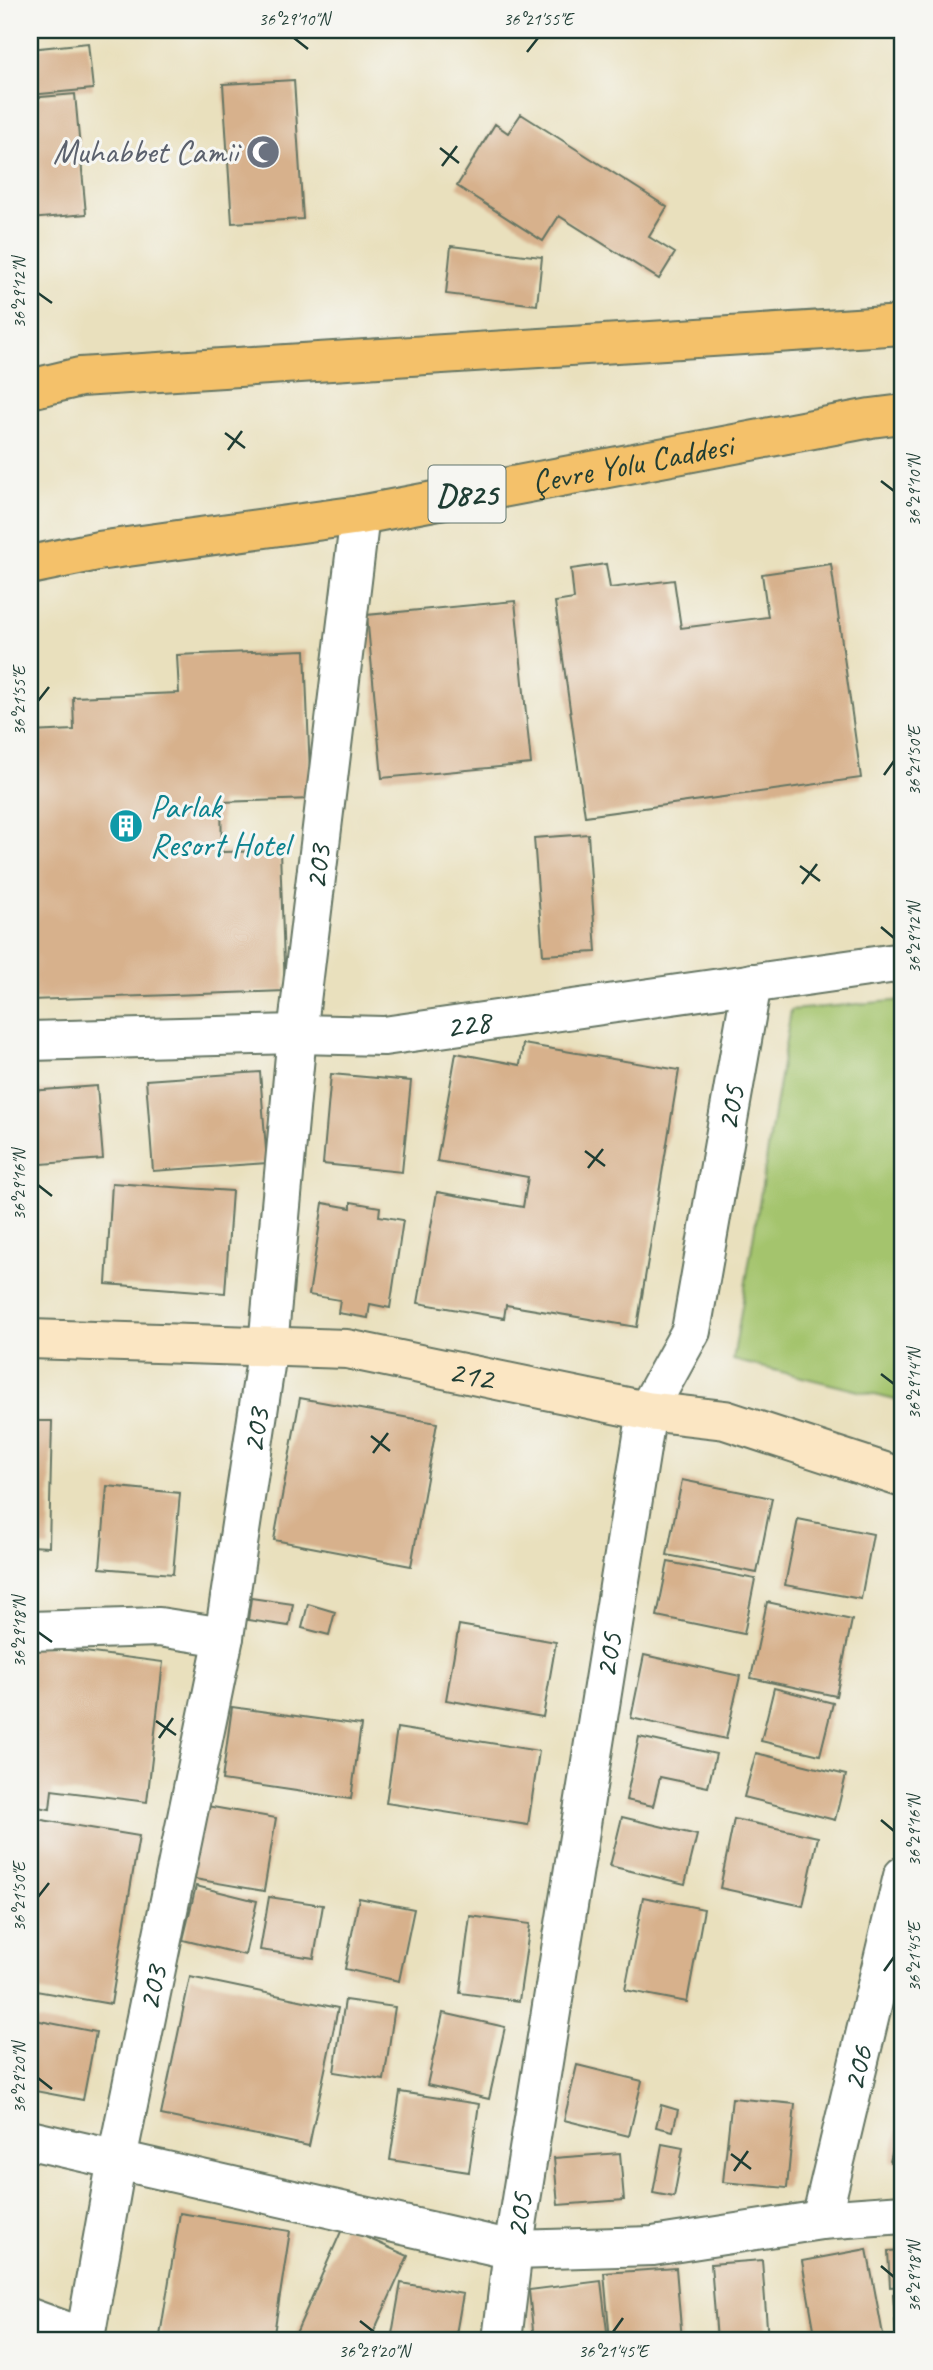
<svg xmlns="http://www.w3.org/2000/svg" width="933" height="2370" viewBox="0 0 933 2370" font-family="Caveat,sans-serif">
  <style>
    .green { fill: #a4c46d; stroke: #628050; stroke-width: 2 }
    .building { fill: #d7b18c }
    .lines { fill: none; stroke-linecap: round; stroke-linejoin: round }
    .street-casing { stroke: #667664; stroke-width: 42 }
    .secondary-casing { stroke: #667664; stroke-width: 42 }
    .highway-casing { stroke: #667664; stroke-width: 42 }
    .street { stroke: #fff; stroke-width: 38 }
    .secondary { stroke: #fbe6c3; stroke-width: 38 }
    .highway { stroke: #f4c16a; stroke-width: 38 }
    .ticks { fill: none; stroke: #1f3d34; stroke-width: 2.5 }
    .labels { text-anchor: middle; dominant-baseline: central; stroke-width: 6; stroke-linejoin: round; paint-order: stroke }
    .shield { fill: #f6f6f2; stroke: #60746d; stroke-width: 2 }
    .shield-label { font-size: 32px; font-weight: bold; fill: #1f3d34 }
    .worship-label { font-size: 33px; fill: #5b616d; stroke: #f6f6f2; text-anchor: end }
    .street-label { font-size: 33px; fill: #1f3d34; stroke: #f6f6f2 }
    .culture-label { font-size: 33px; fill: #0d838f; stroke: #f6f6f2; text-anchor: start }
    .neatline { fill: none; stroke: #1f3d34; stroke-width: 2.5 }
    .ticks-label { font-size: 18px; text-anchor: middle; fill: #1f3d34 }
  </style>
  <rect width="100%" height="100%" fill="#f6f6f2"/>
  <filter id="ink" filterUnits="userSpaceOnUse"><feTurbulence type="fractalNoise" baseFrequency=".0143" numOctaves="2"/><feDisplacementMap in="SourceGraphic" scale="14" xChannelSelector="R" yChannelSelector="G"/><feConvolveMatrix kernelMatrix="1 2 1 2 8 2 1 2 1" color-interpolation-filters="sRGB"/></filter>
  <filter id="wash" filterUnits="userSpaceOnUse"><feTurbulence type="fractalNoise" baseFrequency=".00686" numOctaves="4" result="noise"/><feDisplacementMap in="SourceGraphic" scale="28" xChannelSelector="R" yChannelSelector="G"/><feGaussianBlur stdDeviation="1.57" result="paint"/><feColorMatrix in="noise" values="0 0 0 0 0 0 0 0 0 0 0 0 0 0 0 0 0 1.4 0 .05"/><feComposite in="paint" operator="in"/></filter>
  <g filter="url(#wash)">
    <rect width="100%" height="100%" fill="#e9e0bd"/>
    <path class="green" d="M903,1000v402l-170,-42 58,-350z"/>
    <g id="blocks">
      <path class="building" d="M88,43l5,46 -63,6v-46z
        M294,80l9,139 -71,4 -9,-139z
        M75,94l11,120 -56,5v-121z
        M521,114l146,93 -18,30 26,16 -16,26 -100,-63 -16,25 -86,-55 38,-62 13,9z
        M451,246l91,11 -5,48 -91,-11z
        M606,564l4,24 64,-8 7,48 87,-11 -6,-43 69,-10 30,214 -276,38 -30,-214 19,-3 -3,-30z
        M515,601l16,163 -149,14 -15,-163z
        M305,650l6,149 -90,3 1,50 58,-1 5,140 -255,9v-268l44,-2 -1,-33 106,-4 -2,-38z
        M588,834l8,118 -53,3 -9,-117z
        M523,1044l156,26 -42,257 -131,-22 -2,13 -86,-15 19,-111 86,15 5,-30 -91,-16 19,-108 64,12z
        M260,1072l7,91 -114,8 -7,-91z
        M331,1074l80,7 -9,91 -79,-8z
        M97,1086l6,73 -73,6v-74z
        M112,1183l120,8 -7,102 -119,-9z
        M351,1202l29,5 -1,9 24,4 -13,88 -20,-4 -2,14 -30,-5 2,-13 -31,-5 14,-92 28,5z
        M300,1398l137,25 -26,143 -137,-26z
        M30,1421h22l-3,126 -19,-1z
        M682,1480l90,18 -15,75 -90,-18z
        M107,1486l73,7 -7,81 -73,-6z
        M798,1519l75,15 -12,65 -76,-14z
        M668,1562l87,17 -11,55 -87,-18z
        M251,1598l42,6 -4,22 -41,-6z
        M767,1602l85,18 -16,76 -85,-18z
        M308,1604l27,8 -6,23 -27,-7z
        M459,1625l97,17 -13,75 -97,-17z
        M30,1645l133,17 -16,140 -95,-12 -2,19 -20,-3z
        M644,1655l96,21 -14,63 -95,-21z
        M774,1688l59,15 -13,52 -59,-14z
        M232,1707l129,18 -10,74 -129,-19z
        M397,1728l142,23 -11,74 -142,-22z
        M639,1737l77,17 -8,33 -48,-10 -7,29 -27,-6z
        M756,1753l90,22 -11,45 -91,-23z
        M201,1805l75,13 -12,73 -75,-13z
        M622,1817l75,18 -12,49 -75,-18z
        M30,1818l109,18 -28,168 -81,-14z
        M734,1819l84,18 -15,69 -83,-18z
        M196,1886l61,15 -12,54 -62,-15z
        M269,1897l54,8 -9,53 -54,-8z
        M643,1897l61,12 -17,93 -62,-12z
        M359,1898l55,11 -15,72 -54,-12z
        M470,1916l60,8 -11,77 -59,-8z
        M190,1977l148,31 -29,138 -148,-31z
        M345,2000l50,7 -11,73 -50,-8z
        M443,2013l62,14 -16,72 -62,-14z
        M30,2019l66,13 -13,68 -53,-10z
        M577,2065l65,16 -13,55 -65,-16z
        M400,2092l79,12 -10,68 -79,-12z
        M732,2098l63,6 -8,84 -64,-6z
        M661,2105l17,5 -5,21 -17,-4z
        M900,2119h3v46l-13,-3z
        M662,2144l21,4 -9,49 -21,-4z
        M620,2153l4,47 -66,5 -4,-47z
        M180,2213l110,18 -17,109h-90l-23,-4z
        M343,2227l65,29 -38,84h-77z
        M867,2249l17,91h-68l-14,-79z
        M903,2250v36l-13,1 -2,-36z
        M762,2260l6,80h-51l-6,-76z
        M676,2268l6,72h-72l-6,-67z
        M601,2281l7,59h-74l-5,-50z
        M401,2283l62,11 -8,46h-64z
        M903,2293v38l-7,1 -3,-38z"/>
    </g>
  </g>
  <g filter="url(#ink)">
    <use href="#blocks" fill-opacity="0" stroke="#667664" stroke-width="2"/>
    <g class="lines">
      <g class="street-casing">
        <g id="street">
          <path id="s1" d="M30,1041l267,-7 87,2 519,-74"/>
          <path d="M30,1631l129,-4 65,10"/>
          <path d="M30,2140l483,110 140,-4 168,-26 82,-6"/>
          <path id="s2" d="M821,2220l82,-344"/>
          <path id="s3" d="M30,2318l55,20 32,-179 107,-522 44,-291 29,-312 63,-519"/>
          <path id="s4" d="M502,2340l11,-90 134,-839 44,-80 61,-348"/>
        </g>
      </g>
      <g class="secondary-casing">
        <g id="secondary">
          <path id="s5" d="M30,1339l317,10 300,62 78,9 178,58"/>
        </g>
      </g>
      <g class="highway-casing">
        <g id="highway">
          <path d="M30,389l50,-12 823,-52"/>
          <path id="s6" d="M30,565l68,-14 262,-36 511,-97 32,-4"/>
        </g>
      </g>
      <use href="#street" class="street"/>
      <use href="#secondary" class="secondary"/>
      <use href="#highway" class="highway"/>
    </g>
  </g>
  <path class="ticks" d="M294,38l14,11M527,52l11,-14M440,148l19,15M442,166l15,-20M38,293l14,10M225,433l20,15M228,450l14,-19M881,481l13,10M38,701l11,-14M884,775l10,-14M800,866l20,15M802,884l15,-20M881,927l13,11M585,1151l20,15M588,1168l15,-19M38,1185l14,11M881,1374l13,10M371,1436l19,15M373,1453l15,-20M38,1632l14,10M156,1721l20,14M159,1738l14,-20M881,1820l13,11M38,1897l11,-14M884,1971l10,-14M38,2078l14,11M731,2154l20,15M734,2171l14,-20M881,2266l13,11M360,2321l14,11M613,2332l10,-14"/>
  <defs>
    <g id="mosque-disc" transform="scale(1.75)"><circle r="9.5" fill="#6b7280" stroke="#f6f6f2"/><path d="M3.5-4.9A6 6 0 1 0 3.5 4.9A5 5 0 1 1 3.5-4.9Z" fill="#fff"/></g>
    <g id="building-disc" transform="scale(1.75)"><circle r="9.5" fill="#0f9aa8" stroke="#f6f6f2"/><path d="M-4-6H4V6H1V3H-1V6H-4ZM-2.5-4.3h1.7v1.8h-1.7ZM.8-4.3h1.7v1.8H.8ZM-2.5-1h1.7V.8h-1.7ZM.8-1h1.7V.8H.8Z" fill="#fff"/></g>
  </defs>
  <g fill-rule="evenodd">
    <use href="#mosque-disc" x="263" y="152"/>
    <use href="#building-disc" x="126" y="826"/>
  </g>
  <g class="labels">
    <rect class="shield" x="428.5" y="465.5" width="77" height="57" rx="5"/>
    <g class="shield-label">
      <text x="467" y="494">D825</text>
    </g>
    <g class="worship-label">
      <text x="238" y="152">Muhabbet Camii</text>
    </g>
    <g class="street-label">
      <text stroke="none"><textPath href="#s6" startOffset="611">Çevre Yolu Caddesi</textPath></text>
      <text stroke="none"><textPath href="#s3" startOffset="1549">203</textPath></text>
      <text stroke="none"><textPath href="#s1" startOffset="439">228</textPath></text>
      <text stroke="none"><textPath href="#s4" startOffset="1258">205</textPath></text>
      <text stroke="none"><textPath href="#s5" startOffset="444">212</textPath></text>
      <text stroke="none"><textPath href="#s3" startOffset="982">203</textPath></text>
      <text stroke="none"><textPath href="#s4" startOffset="693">205</textPath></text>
      <text stroke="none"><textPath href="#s3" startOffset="415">203</textPath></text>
      <text stroke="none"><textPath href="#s2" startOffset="156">206</textPath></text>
      <text stroke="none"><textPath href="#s4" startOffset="126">205</textPath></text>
    </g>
    <g class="culture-label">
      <text x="150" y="807">Parlak<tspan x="150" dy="38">Resort Hotel</tspan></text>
    </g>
  </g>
  <rect width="933" height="2370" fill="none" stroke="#f6f6f2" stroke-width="77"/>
  <rect x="38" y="38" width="856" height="2294" class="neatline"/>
  <g class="ticks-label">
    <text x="294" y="25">36°29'10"N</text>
    <text x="538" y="25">36°21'55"E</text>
    <text transform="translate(19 293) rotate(-90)" y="6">36°29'12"N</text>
    <text transform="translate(914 491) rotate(-90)" y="6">36°29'10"N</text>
    <text transform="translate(19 701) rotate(-90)" y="6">36°21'55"E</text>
    <text transform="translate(914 761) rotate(-90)" y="6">36°21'50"E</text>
    <text transform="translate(914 938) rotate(-90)" y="6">36°29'12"N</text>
    <text transform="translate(19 1185) rotate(-90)" y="6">36°29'16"N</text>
    <text transform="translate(914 1384) rotate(-90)" y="6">36°29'14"N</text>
    <text transform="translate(19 1632) rotate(-90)" y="6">36°29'18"N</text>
    <text transform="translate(914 1831) rotate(-90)" y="6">36°29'16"N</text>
    <text transform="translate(19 1897) rotate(-90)" y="6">36°21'50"E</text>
    <text transform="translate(914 1957) rotate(-90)" y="6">36°21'45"E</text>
    <text transform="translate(19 2078) rotate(-90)" y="6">36°29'20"N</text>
    <text transform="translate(914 2277) rotate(-90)" y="6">36°29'18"N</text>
    <text x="374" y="2357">36°29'20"N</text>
    <text x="613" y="2357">36°21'45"E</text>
  </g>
</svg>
